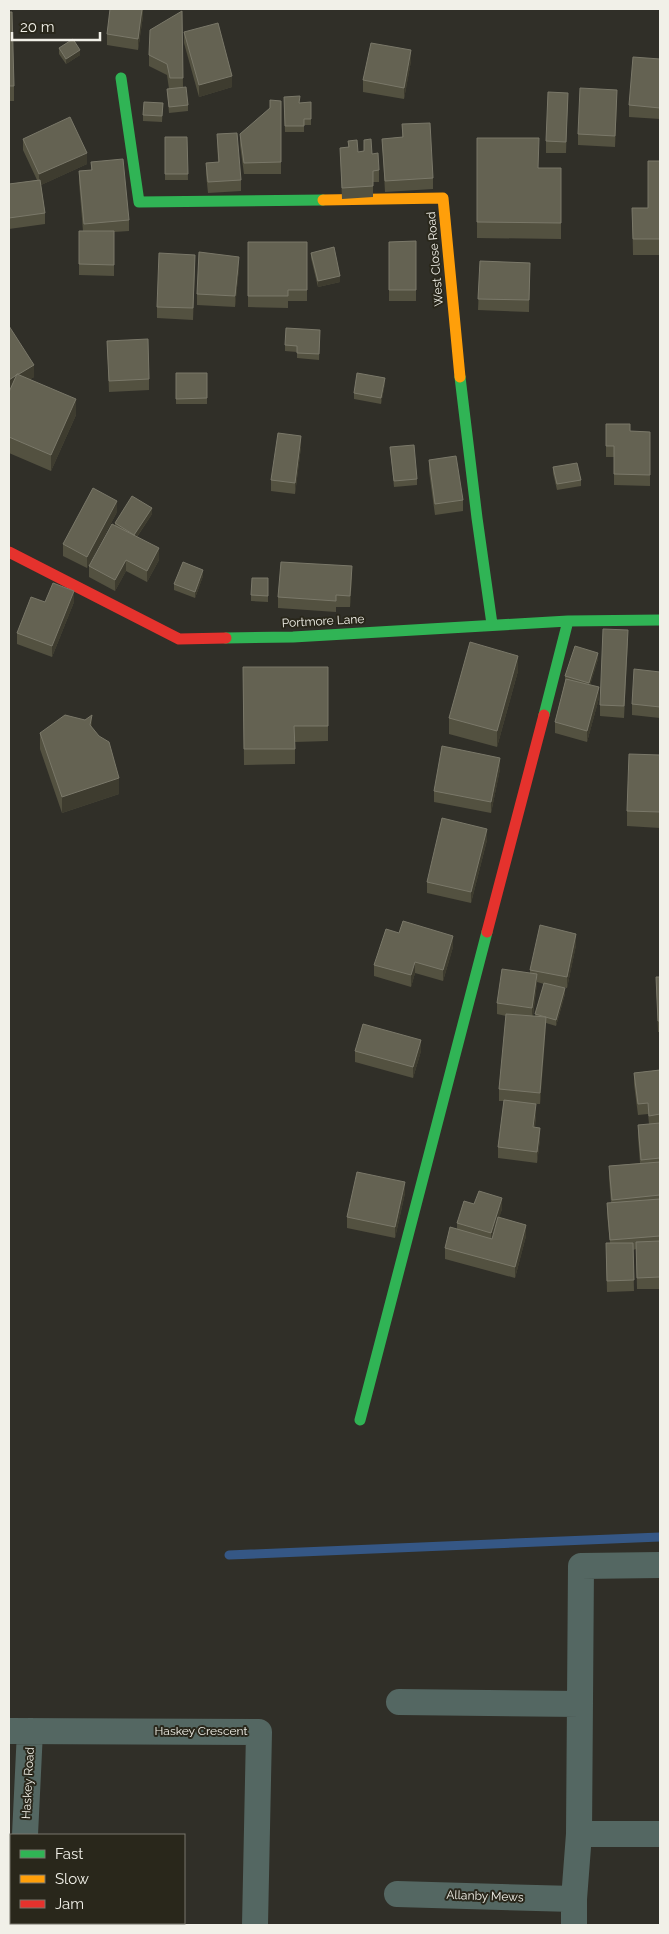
<svg xmlns="http://www.w3.org/2000/svg" width="669" height="1934" viewBox="0 0 669 1934" font-family="Raleway,sans-serif">
  <style>
    .lines { fill: none; stroke-linecap: round; stroke-linejoin: round }
    .stream { stroke: #355785; stroke-width: 9 }
    .street { stroke: #546762; stroke-width: 26 }
    .fast { stroke: #30b455; stroke-width: 11 }
    .slow { stroke: #ff9f0a; stroke-width: 11 }
    .jam { stroke: #e5322d; stroke-width: 11 }
    .wall { fill: #535140; fill-rule: evenodd }
    .shaded-wall { fill: #3e3c2f }
    .building { fill: #646252; stroke: #7a7869 }
    .labels { text-anchor: middle; dominant-baseline: central; stroke-width: 4; stroke-linejoin: round; paint-order: stroke }
    .street-label { font-size: 12px; fill: #f1f0e8; stroke: #29271b }
  </style>
  <rect width="100%" height="100%" fill="#302f28"/>
  <g class="lines">
    <path class="stream" d="M229,1555l431,-18"/>
    <path class="street" d="M399,1702l181,2
      M9,1731l250,1 -4,193
      M579,1834h81
      M25,1835l5,-104
      M397,1894l177,5
      M20,1925v-2
      M574,1925v-26l5,-65 2,-268 79,-1"/>
    <path class="fast" d="M121,78l18,124 184,-2
      M460,377l17,141 15,106
      M226,638l67,-1 275,-16 92,-1
      M544,715l24,-94
      M360,1420l127,-488"/>
    <path class="slow" d="M323,200l120,-2 17,179"/>
    <path class="jam" d="M9,552l170,87 47,-1
      M487,932l57,-217"/>
  </g>
  <path class="wall" d="M143,9v7l-5,34 -31,-5v-11z
    M182,11l1,76 5,18v6l-19,2 -2,-24h2l-2,-14 -18,-9v-11z
    M9,12l5,74v15h-5z
    M184,32l48,55 -33,10 -15,-54z
    M59,48l21,7 -14,9 -7,-10z
    M660,59v60l-31,-2v-12z
    M411,61l-7,38 -41,-7v-12z
    M568,93l-2,60h-20v-12z
    M284,97l16,6 11,-1v23h-7v7h-19z
    M281,101v73h-37l-4,-29v-11z
    M617,101l-2,46 -37,-2v-11z
    M163,103l-1,19 -19,-1v-6z
    M402,124l31,54v11l-48,3 -3,-53 20,-2z
    M217,134l24,46v11l-33,2 -2,-19v-11l12,-1z
    M165,137h22l1,43h-23z
    M477,138l62,30h22v71l-84,-1z
    M23,139l64,25 -46,21 4,28v11l-36,5v-45l28,-4 -14,-30z
    M364,140l8,14 7,16v12h-6v15l-31,2 -2,-51 8,-1v-6l10,11 6,-1z
    M660,161v94h-27l-1,-47h16z
    M91,162l38,58v11l-15,1v44l-35,-1v-44h4l-4,-49v-11l12,-1z
    M416,241v60h-27v-59z
    M248,242h59v59h-19v7l-40,-1z
    M311,253l29,29 -22,5 -7,-29z
    M480,261l50,2 -1,49 -51,-2z
    M195,266l-2,54 -36,-2v-11z
    M239,268l-4,39 -38,-2v-11z
    M9,326l25,51 -4,2 46,36 -25,56 -42,-18z
    M320,330l-1,30 -22,-2v-6l-12,-1v-6z
    M107,341l42,38v11l-40,2z
    M176,373h31v31h-31z
    M385,383l-4,21 -27,-5v-6z
    M606,424l24,7 20,1v54l-36,-1v-28h-8z
    M301,447l-6,47 -24,-3v-11z
    M390,447l27,32v6l-23,2z
    M429,460l34,40v11l-28,4 -6,-44z
    M553,467l28,13v6l-24,4 -4,-17z
    M117,512l-30,56 -24,-12v-12z
    M152,514l-15,23 22,23 -12,22 -21,-11 -11,20 -26,-14v-11l26,-41v-2z
    M203,576l-8,22 -21,-8v-6z
    M352,577l-2,30h-14v5l-58,-4v-11z
    M268,578v24l-17,-1v-6z
    M74,602l-22,55 -35,-13v-11z
    M628,641l-4,77 -24,-2v-11z
    M660,658v60l-28,-3v-11l28,-32z
    M598,659l-8,26 9,13 -12,44 -32,-9v-11l10,-40v-6z
    M243,667h85v74l-33,1v22l-51,1z
    M518,671l-21,76 -48,-13v-16z
    M92,728l27,66 -57,19 -22,-64v-16z
    M660,755v73l-33,-2v-15z
    M500,769l-9,44 -57,-11v-11z
    M487,840l-16,63 -44,-10v-11z
    M399,933l54,14 -10,34 -28,-8 -4,14 -37,-11v-11z
    M576,945l-9,43 -8,-1 6,7 -9,32 -10,-3 -6,81h-6l2,11 -1,12 5,12 -3,24 -39,-5v-11l6,-46h-5v-12l7,-73 -9,-2v-11l33,-30v-3zM537,982l7,2 -9,32h-2z
    M656,977h4v55h-2z
    M355,1051h66l-8,27 -58,-16z
    M660,1070v219h-23l-1,-40 -3,1 1,41 -27,1 -1,-37 4,-12 -3,-29v-11h4l-2,-25v-12l31,-3 -2,-26v-12l11,-1 -1,-10 -10,1 -4,-31v-11z
    M405,1193l-10,45 -48,-10v-11z
    M474,1204l28,5 -3,8 27,19 -11,42 -70,-19v-11l12,-19v-6z"/>
  <path class="shaded-wall" d="M142,9l1,7 -5,34v-11z
    M80,50v5l-14,9v-5z
    M411,50v11l-7,38v-11z
    M232,76v11l-33,10v-12z
    M617,90v11l-2,46v-11z
    M87,153v11l-48,22v-12z
    M239,257v11l-4,39v-11z
    M340,276v6l-22,5v-6z
    M34,365v12l-25,15v-12z
    M385,378v5l-4,21v-6z
    M76,399v16l-25,56v-16z
    M301,436v11l-6,47v-11z
    M117,501v11l-30,56v-11z
    M152,508v6l-18,27v-6z
    M159,548v12l-12,22v-11z
    M126,560v11l-11,20v-11z
    M352,566v11l-2,30v-11z
    M203,570v6l-8,22v-6z
    M74,591v11l-22,55v-11z
    M598,653v6l-9,30v-6z
    M518,656v15l-21,76v-16z
    M599,687v11l-12,44v-11z
    M92,715v15l-2,-5z
    M500,758v11l-9,44v-11z
    M119,778v16l-57,19v-16z
    M487,829v11l-16,63v-11z
    M576,934v11l-9,43v-11z
    M453,936v11l-10,34v-11z
    M415,962v11l-4,14v-12z
    M537,974v11l-5,35v-12z
    M565,988v6l-9,32v-6z
    M546,1017v11l-6,76v-11z
    M421,1040v11l-8,27v-11z
    M536,1104v11l-3,23v-11z
    M540,1128v11l-3,24v-11z
    M405,1182v11l-10,45v-11z
    M502,1198v11l-11,36v-12z
    M526,1225v11l-11,42v-11z"/>
  <path class="building" d="M110,9h32l-4,30 -31,-5z
    M182,11l1,67h-13l-3,-14 -18,-9 1,-25z
    M9,12h3l2,74h-5z
    M218,23l14,53 -33,9 -15,-53z
    M73,39l7,11 -14,9 -7,-11z
    M371,43l40,7 -7,38 -41,-8z
    M633,57l27,2v49l-31,-3z
    M186,87l2,18 -19,2 -2,-18z
    M580,88l37,2 -2,46 -37,-2z
    M548,92l20,1 -2,49 -20,-1z
    M300,96l-1,7 12,-1v17h-7v7h-19l-1,-29z
    M270,100l11,1v61l-37,1 -4,-29 30,-26z
    M144,102l19,1 -1,13 -19,-1z
    M70,117l17,36 -48,21 -16,-35z
    M430,123l3,55 -48,3 -3,-42 21,-2 -1,-13z
    M237,133l4,47 -33,2 -2,-19 13,-1 -2,-28z
    M165,137h22l1,37h-23z
    M477,138h62l-1,30h23v55l-84,-1z
    M371,139l1,15 6,-1 1,17 -6,1v15l-31,2 -2,-40 9,-1 -1,-6 9,-1 1,12 6,-1v-11z
    M123,159l6,61 -45,4 -5,-53 13,-1 -1,-8z
    M648,161h12v78h-27l-1,-31h16z
    M40,180l5,33 -36,5v-34z
    M79,231h35v34l-35,-1z
    M416,241v49h-27v-48z
    M248,242h59v48h-19v6h-40z
    M334,247l6,29 -22,5 -7,-28z
    M199,252l40,5 -4,39 -38,-2z
    M159,253l36,2 -2,53 -36,-1z
    M480,261l50,2 -1,37 -51,-1z
    M9,326l25,39 -15,9h-2l-2,2 -6,4z
    M286,328l34,2 -1,24 -22,-1v-7l-12,-1z
    M148,339l1,40 -40,2 -2,-40z
    M176,373h31v25l-31,1z
    M357,373l28,5 -4,20 -27,-5z
    M17,374l59,25 -25,56 -42,-18v-45z
    M606,424h24v7l20,1v43l-36,-1v-28h-8z
    M278,433l23,3 -6,47 -24,-3z
    M414,445l3,34 -23,2 -4,-34z
    M456,456l7,44 -28,4 -6,-44z
    M577,463l4,17 -24,4 -4,-17z
    M93,488l24,13 -30,56 -24,-13z
    M132,496l20,12 -18,27 -19,-12z
    M112,524l47,24 -12,23 -21,-11 -11,20 -26,-14z
    M183,562l20,8 -8,22 -21,-8z
    M281,562l71,4 -2,30 -14,-1v6l-58,-4z
    M252,578h16v18l-17,-1z
    M53,583l21,8 -22,55 -35,-13 14,-36 14,5z
    M603,629l25,1 -4,76 -24,-1z
    M470,642l48,14 -21,75 -48,-13z
    M575,646l23,7 -9,30 -24,-7z
    M243,667h85v59h-34l1,23h-51z
    M634,669l26,3v35l-28,-3z
    M566,679l33,8 -12,44 -32,-9z
    M65,715l20,5 7,-5 -2,10 9,11 10,6 10,36 -57,19 -22,-64z
    M442,746l58,12 -9,44 -57,-11z
    M629,754l31,1v57l-33,-1z
    M442,818l45,11 -16,63 -44,-10z
    M403,921l50,15 -10,34 -28,-8 -4,13 -37,-10 12,-36 13,4z
    M540,925l36,9 -9,43 -37,-7z
    M502,969l35,5 -5,34 -35,-5z
    M656,977h4v44h-2z
    M544,983l21,5 -9,32 -21,-6z
    M506,1014l40,3 -6,76 -41,-4z
    M363,1024l58,16 -8,27 -58,-16z
    M660,1070v44l-11,2 -1,-13 -10,1 -4,-31z
    M504,1100l32,4 -3,23 7,1 -3,24 -39,-5z
    M660,1123v35l-19,2 -3,-35z
    M660,1162v33l-48,5 -3,-34z
    M357,1172l48,10 -10,45 -48,-10z
    M479,1191l23,7 -11,35 -34,-10 7,-22 10,3z
    M660,1199v37l-50,4 -3,-37z
    M498,1217l28,8 -11,42 -70,-19 5,-21 42,12z
    M660,1241v36l-23,1 -1,-36z
    M606,1243h27l1,37 -27,1z"/>
  <g class="labels">
    <g class="street-label">
      <text transform="translate(435 259) rotate(-95)">West Close Road</text>
      <text transform="translate(323 621) rotate(-3)">Portmore Lane</text>
      <text x="201" y="1731">Haskey Crescent</text>
      <text transform="translate(28 1783) rotate(-87)">Haskey Road</text>
      <text transform="translate(485 1896) rotate(2)">Allanby Mews</text>
    </g>
  </g>
  <rect width="669" height="1934" fill="none" stroke="#f1f0e8" stroke-width="20"/>
  <rect x="10" y="1834" width="175" height="90" fill="#29271b" stroke="#79776d"/>
  <rect x="20" y="1850" width="25" height="8" fill="#30b455" stroke="#79776d"/>
  <text x="55" y="1859" font-size="15" fill="#f1f0e8">Fast</text>
  <rect x="20" y="1875" width="25" height="8" fill="#ff9f0a" stroke="#79776d"/>
  <text x="55" y="1884" font-size="15" fill="#f1f0e8">Slow</text>
  <rect x="20" y="1900" width="25" height="8" fill="#e5322d" stroke="#79776d"/>
  <text x="55" y="1909" font-size="15" fill="#f1f0e8">Jam</text>
  <path d="M12 32v8h88v-8" fill="none" stroke="#f1f0e8" stroke-width="2.5"/>
  <text x="20" y="32" font-size="15" fill="#f1f0e8" stroke="#29271b" stroke-width="4" paint-order="stroke">20 m</text>
</svg>
